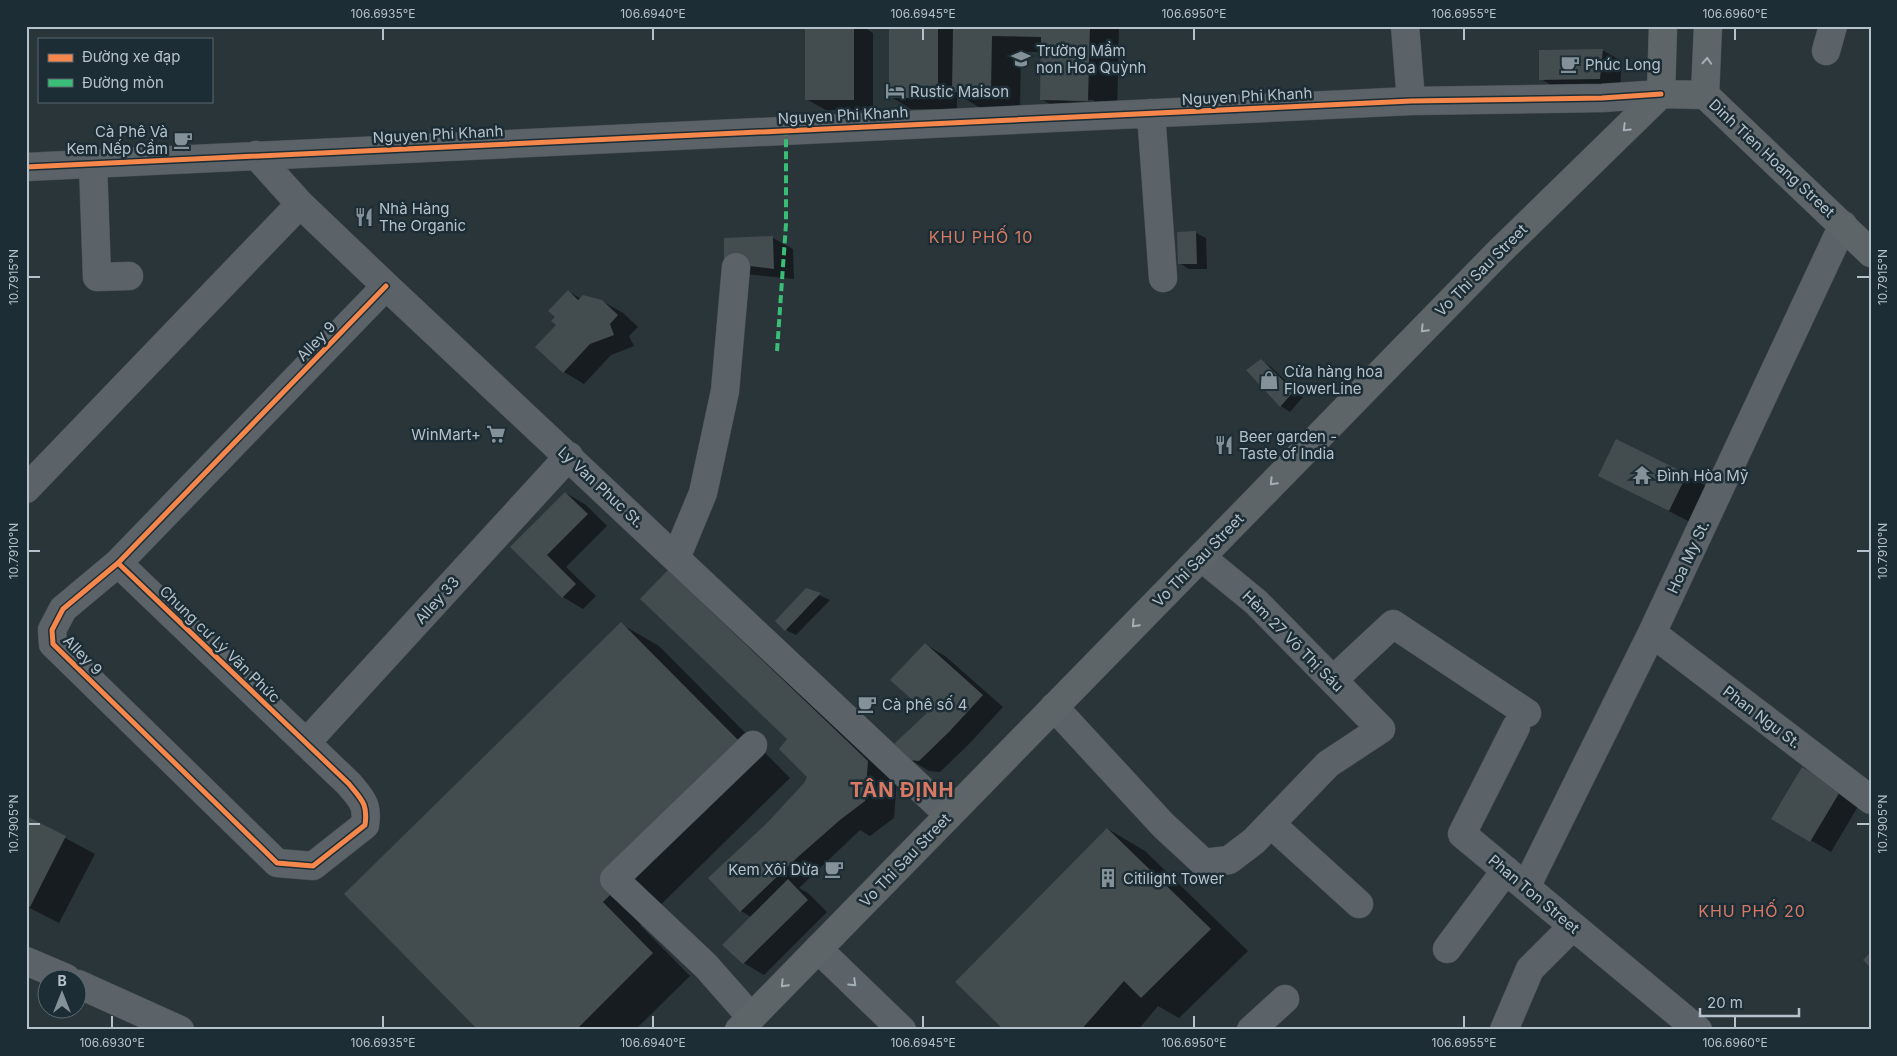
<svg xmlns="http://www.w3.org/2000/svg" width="1897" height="1056" viewBox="0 0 1897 1056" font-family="Inter,sans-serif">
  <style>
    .shadow { fill: #0007; fill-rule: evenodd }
    .building { fill: #434c4f }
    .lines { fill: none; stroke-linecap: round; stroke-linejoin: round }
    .minor-casing { stroke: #495054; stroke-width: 29 }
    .major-casing { stroke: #485156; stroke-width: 29 }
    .minor { stroke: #5b6368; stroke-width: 28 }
    .major { stroke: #5e6569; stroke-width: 28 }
    .quiet { stroke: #3abd76; stroke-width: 4; stroke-dasharray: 8 4; stroke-linecap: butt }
    .cycleway-casing { stroke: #1d2d35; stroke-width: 8 }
    .cycleway { stroke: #f5874c; stroke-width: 5 }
    .oneway { stroke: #a4afb7 }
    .oneway2 { stroke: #a3afb7 }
    .ticks { fill: none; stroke: #b5c2cb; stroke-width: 2 }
    .labels { text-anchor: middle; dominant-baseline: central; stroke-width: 5; stroke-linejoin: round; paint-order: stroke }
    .poi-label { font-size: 15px; fill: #b5c2cb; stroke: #1d2d35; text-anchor: start }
    .street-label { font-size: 15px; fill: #b5c2cb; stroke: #1d2d35 }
    .neighbourhood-label { font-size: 16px; letter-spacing: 1px; fill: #d87963; stroke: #1d2d35 }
    .district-label { font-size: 20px; font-weight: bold; letter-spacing: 1px; fill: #d87963; stroke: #1d2d35 }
    .neatline { fill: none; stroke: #b5c2cb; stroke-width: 2 }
    .ticks-label { font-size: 12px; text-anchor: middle; fill: #b5c2cb }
  </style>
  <rect width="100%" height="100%" fill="#2a353a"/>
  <path class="shadow" d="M806,26h56l11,7v77h-47l-20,-11z
    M891,26h59l4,3 1,-3h164l-2,91 -46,-1 -30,-17 1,-47h-21l-1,57h-38l-25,-15v15h-46l-20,-12zM1069,99l25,1v2l-25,-1z
    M1602,50l20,11 -2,29 -59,1 -20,-12z
    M1196,233l10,5 1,31h-18l-10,-6z
    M773,238l20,11 1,30 -48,-5 -20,-12z
    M568,291l13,8 21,2 21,12 15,14 -9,9 5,10 -23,9 -27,29 -20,-12 -6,-47z
    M1262,361l9,6 32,30 -13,15 -9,-6 -33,-36z
    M1599,475h87l20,11 -16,36z
    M566,493l20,12 21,21 -41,41 30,29 -13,13 -20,-12 -51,-50z
    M668,571l30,17 199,191 -3,39 -24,18 -10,-6 -61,58 9,5 19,19 -63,63 -20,-12 7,-46 -10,-6 -32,-33 59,-55 38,-40 2,-7 -19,-37z
    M806,589l24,11 -34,35 -10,-5z
    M621,624l38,22 131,132 -150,147 50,51 -55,54h-155z
    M925,644l20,12 58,51 -34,37 -29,28 -11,-1 -20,-12 20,-46z
    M1803,769l57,34 -29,49 -58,-34z
    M26,817l69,37 -36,69 -33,-17z
    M1108,829l37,22 103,100 -69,67 -21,-12 -20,24h-132z"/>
  <path class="building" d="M805,26h49v74h-49z
    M889,26h49v72h-49z
    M953,26h137l-2,75 -48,-1 1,-63 -49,-1 -1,57 -39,-1z
    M1603,49l-3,30 -61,1v-30z
    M1196,231l1,33h-19l-1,-32z
    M773,236l1,33 -50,-6v-25z
    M568,290l10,10 5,-5 19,5 16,15 -8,9 4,11 -24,9 -27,29 -28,-26 21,-22 -5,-4 4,-4 -7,-6z
    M1261,359l33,32 -14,16 -34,-37z
    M1616,439l71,35 -18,37 -71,-35z
    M565,492l23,22 -41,41 29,29 -14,14 -52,-51z
    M668,570l200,191 -3,40 -25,19 -41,36 -59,56 -32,-34 59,-55 37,-40 3,-6 -28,-28 8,-10 -147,-140z
    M806,588l15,5 -36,38 -10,-10z
    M621,622l132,133 -150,147 50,51 -77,77h-98l-134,-136z
    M925,643l58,52 -34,37 -30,29 -11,-1 -14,-16 33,-31 -37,-33z
    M1802,767l39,23 -31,52 -39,-23z
    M26,816l40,20 -36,71 -4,-1z
    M1107,828l104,101 -70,69 -17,-17 -43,49h-77l-49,-48z
    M788,879l20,21 -65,64 -21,-19z
    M1871,952v16l-8,-8z"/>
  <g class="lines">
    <g class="minor-casing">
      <path id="minor" d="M1405,26l6,75
        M1826,51l7,-25
        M1151,113l12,165
        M256,155l44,49 86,82 563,529
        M93,164l4,113 32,-1
        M26,167l1385,-66 191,-3 59,-4
        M26,489l274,-285
        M676,558l27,-65 22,-102 11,-124
        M118,563l231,221c13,16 19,20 16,41l-52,41 -36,-3 -224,-219 -1,-14 11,-21 55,-46 268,-277
        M1652,633l219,167
        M1333,680l60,-56 134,89
        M1054,707l109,118 41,38 25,-3 25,-19 74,-77 53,-35 -125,-127 -55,-45
        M1516,727l-54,107 236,196
        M306,743l263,-287
        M1271,824l88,80
        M1526,887l126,-254 191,-408
        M818,949l84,81
        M1447,949l59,-79
        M26,961l40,17
        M78,984l102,46
        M751,1017l-45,-51 -92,-87 139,-134
        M1251,1030l34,-31
        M1504,1030l26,-61 42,-42"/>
    </g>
    <g class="major-casing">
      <path id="major" d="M1661,94l44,1 166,158
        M1661,94l2,-68
        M1705,95l3,-69
        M739,1030l759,-777 163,-159"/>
    </g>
    <use href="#minor" class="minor"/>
    <use href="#major" class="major"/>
    <path class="quiet" d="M777,351l9,-127v-94"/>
    <g class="cycleway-casing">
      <path id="cycleway" d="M26,167l1385,-66 191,-3 59,-4
        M118,563l231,221c13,16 19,20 16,41l-52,41 -36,-3 -224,-219 -1,-14 11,-21 55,-46 268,-277"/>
    </g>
    <use href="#cycleway" class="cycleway"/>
  </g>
  <defs><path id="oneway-chevron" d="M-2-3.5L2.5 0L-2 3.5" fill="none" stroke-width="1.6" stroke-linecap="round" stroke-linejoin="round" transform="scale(1.25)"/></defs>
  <g class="oneway">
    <use href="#oneway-chevron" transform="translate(1707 61) rotate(-87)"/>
    <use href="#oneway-chevron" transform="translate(1626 128) rotate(136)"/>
    <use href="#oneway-chevron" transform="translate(1424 329) rotate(134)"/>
    <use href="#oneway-chevron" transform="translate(1273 482) rotate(134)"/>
    <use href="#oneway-chevron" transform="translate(1135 624) rotate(134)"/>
    <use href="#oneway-chevron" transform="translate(784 984) rotate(134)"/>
  </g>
  <use class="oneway2" href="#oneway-chevron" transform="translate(853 983) rotate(44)"/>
  <path class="ticks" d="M383,28v12M653,28v12M923,28v12M1194,28v12M1464,28v12M1735,28v12M28,277h12M1857,277h13M28,551h12M1857,551h13M28,824h12M1857,824h13M112,1016v12M383,1016v12M653,1016v12M923,1016v12M1194,1016v12M1464,1016v12M1735,1016v12"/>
  <defs>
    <g id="school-bare" transform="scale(1.5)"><path d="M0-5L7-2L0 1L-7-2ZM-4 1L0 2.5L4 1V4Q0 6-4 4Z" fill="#849198" stroke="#1d2d35" stroke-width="2.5" paint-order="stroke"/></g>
    <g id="cafe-bare" transform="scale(1.5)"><path d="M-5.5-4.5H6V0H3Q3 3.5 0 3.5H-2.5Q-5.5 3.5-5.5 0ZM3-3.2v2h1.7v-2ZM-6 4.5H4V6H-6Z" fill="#849198" stroke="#1d2d35" stroke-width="2.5" paint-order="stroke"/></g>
    <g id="hotel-bare" transform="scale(1.5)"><path d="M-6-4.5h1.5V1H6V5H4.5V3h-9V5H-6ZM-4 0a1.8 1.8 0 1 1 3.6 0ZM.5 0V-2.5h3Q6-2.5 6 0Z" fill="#849198" stroke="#1d2d35" stroke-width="2.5" paint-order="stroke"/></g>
    <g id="restaurant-bare" transform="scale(1.5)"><path d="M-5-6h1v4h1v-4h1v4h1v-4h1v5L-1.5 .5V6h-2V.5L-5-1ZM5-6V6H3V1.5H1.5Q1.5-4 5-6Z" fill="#849198" stroke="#1d2d35" stroke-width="2.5" paint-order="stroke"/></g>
    <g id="shop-bare" transform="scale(1.5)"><path d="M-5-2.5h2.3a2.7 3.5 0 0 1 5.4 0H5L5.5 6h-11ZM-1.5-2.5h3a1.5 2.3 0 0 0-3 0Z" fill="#849198" stroke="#1d2d35" stroke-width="2.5" paint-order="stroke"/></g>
    <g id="supermarket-bare" transform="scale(1.5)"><path d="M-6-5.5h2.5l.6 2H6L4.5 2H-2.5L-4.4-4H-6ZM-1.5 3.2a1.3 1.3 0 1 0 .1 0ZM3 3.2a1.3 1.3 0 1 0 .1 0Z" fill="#849198" stroke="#1d2d35" stroke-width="2.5" paint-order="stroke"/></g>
    <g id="temple-bare" transform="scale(1.5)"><path d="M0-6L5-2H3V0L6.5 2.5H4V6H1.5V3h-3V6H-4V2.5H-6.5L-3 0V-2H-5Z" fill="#849198" stroke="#1d2d35" stroke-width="2.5" paint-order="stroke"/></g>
    <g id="building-bare" transform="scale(1.5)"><path d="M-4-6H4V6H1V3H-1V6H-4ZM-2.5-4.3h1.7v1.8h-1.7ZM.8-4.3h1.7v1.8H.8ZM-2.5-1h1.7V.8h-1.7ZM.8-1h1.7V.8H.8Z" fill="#849198" stroke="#1d2d35" stroke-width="2.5" paint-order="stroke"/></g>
  </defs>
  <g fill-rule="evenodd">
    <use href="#school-bare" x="1021" y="59"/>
    <use href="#cafe-bare" x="1570" y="64"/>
    <use href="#hotel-bare" x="895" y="91"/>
    <use href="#cafe-bare" x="183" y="140"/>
    <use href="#restaurant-bare" x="364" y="217"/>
    <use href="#shop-bare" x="1269" y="380"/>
    <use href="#supermarket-bare" x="496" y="434"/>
    <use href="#restaurant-bare" x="1224" y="445"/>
    <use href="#temple-bare" x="1642" y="475"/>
    <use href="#cafe-bare" x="867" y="704"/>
    <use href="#cafe-bare" x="834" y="869"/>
    <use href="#building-bare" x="1108" y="878"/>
  </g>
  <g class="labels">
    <g class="poi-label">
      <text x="1036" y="50">Trường Mầm<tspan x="1036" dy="17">non Hoa Quỳnh</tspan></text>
      <text x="1585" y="64">Phúc Long</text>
      <text x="910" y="91">Rustic Maison</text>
      <text x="168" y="131" text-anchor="end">Cà Phê Và<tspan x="168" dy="17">Kem Nếp Cẩm</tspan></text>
      <text x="379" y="208">Nhà Hàng<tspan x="379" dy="17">The Organic</tspan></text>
      <text x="1284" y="371">Cửa hàng hoa<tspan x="1284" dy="17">FlowerLine</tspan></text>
      <text x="481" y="434" text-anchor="end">WinMart+</text>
      <text x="1239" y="436">Beer garden -<tspan x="1239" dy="17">Taste of India</tspan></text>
      <text x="1657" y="475">Đình Hòa Mỹ</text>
      <text x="882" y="704">Cà phê số 4</text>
      <text x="819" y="869" text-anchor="end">Kem Xôi Dừa</text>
      <text x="1123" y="878">Citilight Tower</text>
    </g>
    <g class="street-label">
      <text transform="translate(1247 96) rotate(-3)">Nguyen Phi Khanh</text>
      <text transform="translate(843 115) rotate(-3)">Nguyen Phi Khanh</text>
      <text transform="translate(438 134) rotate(-3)">Nguyen Phi Khanh</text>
      <text transform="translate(1772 158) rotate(43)">Dinh Tien Hoang Street</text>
      <text transform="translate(1481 270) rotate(-45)">Vo Thi Sau Street</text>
      <text transform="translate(316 341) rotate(-46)">Alley 9</text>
      <text transform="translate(601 487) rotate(43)">Ly Van Phuc St.</text>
      <text transform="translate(1688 557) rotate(-65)">Hoa My St.</text>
      <text transform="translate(1198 560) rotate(-46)">Vo Thi Sau Street</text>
      <text transform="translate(437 600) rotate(-48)">Alley 33</text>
      <text transform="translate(1293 641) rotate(45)">Hẻm 27 Võ Thị Sáu</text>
      <text transform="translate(220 644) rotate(44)">Chung cư Lý Văn Phức</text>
      <text transform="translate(83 655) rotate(46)">Alley 9</text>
      <text transform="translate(1762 717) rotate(37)">Phan Ngu St.</text>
      <text transform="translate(905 860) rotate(-46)">Vo Thi Sau Street</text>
      <text transform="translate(1534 894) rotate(40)">Phan Ton Street</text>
    </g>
    <g class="neighbourhood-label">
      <text x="981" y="237">KHU PHỐ 10</text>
      <text x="1752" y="911">KHU PHỐ 20</text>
    </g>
    <g class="district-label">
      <text x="902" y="790">TÂN ĐỊNH</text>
    </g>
  </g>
  <rect width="1897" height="1056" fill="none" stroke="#1d2d35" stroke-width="55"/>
  <rect x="38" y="38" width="175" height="65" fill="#1d2d35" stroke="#5a6971"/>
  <rect x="48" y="54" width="25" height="8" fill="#f5874c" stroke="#5a6971"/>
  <text x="82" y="62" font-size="15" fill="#b5c2cb">Đường xe đạp</text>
  <rect x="48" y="79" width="25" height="8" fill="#3abd76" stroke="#5a6971"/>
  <text x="82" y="88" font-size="15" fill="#b5c2cb">Đường mòn</text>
  <g transform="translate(62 994)"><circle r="24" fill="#1d2d35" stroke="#5a6971"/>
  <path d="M0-4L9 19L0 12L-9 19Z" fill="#849198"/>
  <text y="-8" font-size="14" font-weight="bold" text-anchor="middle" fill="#b5c2cb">B</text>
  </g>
  <path d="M1700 1008v8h99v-8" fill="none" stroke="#b5c2cb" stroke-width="2.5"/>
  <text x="1707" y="1008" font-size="15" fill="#b5c2cb" stroke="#1d2d35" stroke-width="4" paint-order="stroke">20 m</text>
  <rect x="28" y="28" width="1842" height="1000" class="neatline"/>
  <g class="ticks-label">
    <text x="383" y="18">106.6935°E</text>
    <text x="653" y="18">106.6940°E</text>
    <text x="923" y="18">106.6945°E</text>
    <text x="1194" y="18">106.6950°E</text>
    <text x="1464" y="18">106.6955°E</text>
    <text x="1735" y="18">106.6960°E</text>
    <text transform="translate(14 277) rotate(-90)" y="4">10.7915°N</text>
    <text transform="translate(1883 277) rotate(-90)" y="4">10.7915°N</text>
    <text transform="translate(14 551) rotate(-90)" y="4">10.7910°N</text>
    <text transform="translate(1883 551) rotate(-90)" y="4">10.7910°N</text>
    <text transform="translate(14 824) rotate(-90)" y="4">10.7905°N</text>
    <text transform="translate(1883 824) rotate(-90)" y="4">10.7905°N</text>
    <text x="112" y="1047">106.6930°E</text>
    <text x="383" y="1047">106.6935°E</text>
    <text x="653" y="1047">106.6940°E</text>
    <text x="923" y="1047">106.6945°E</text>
    <text x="1194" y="1047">106.6950°E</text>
    <text x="1464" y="1047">106.6955°E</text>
    <text x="1735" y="1047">106.6960°E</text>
  </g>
</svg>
